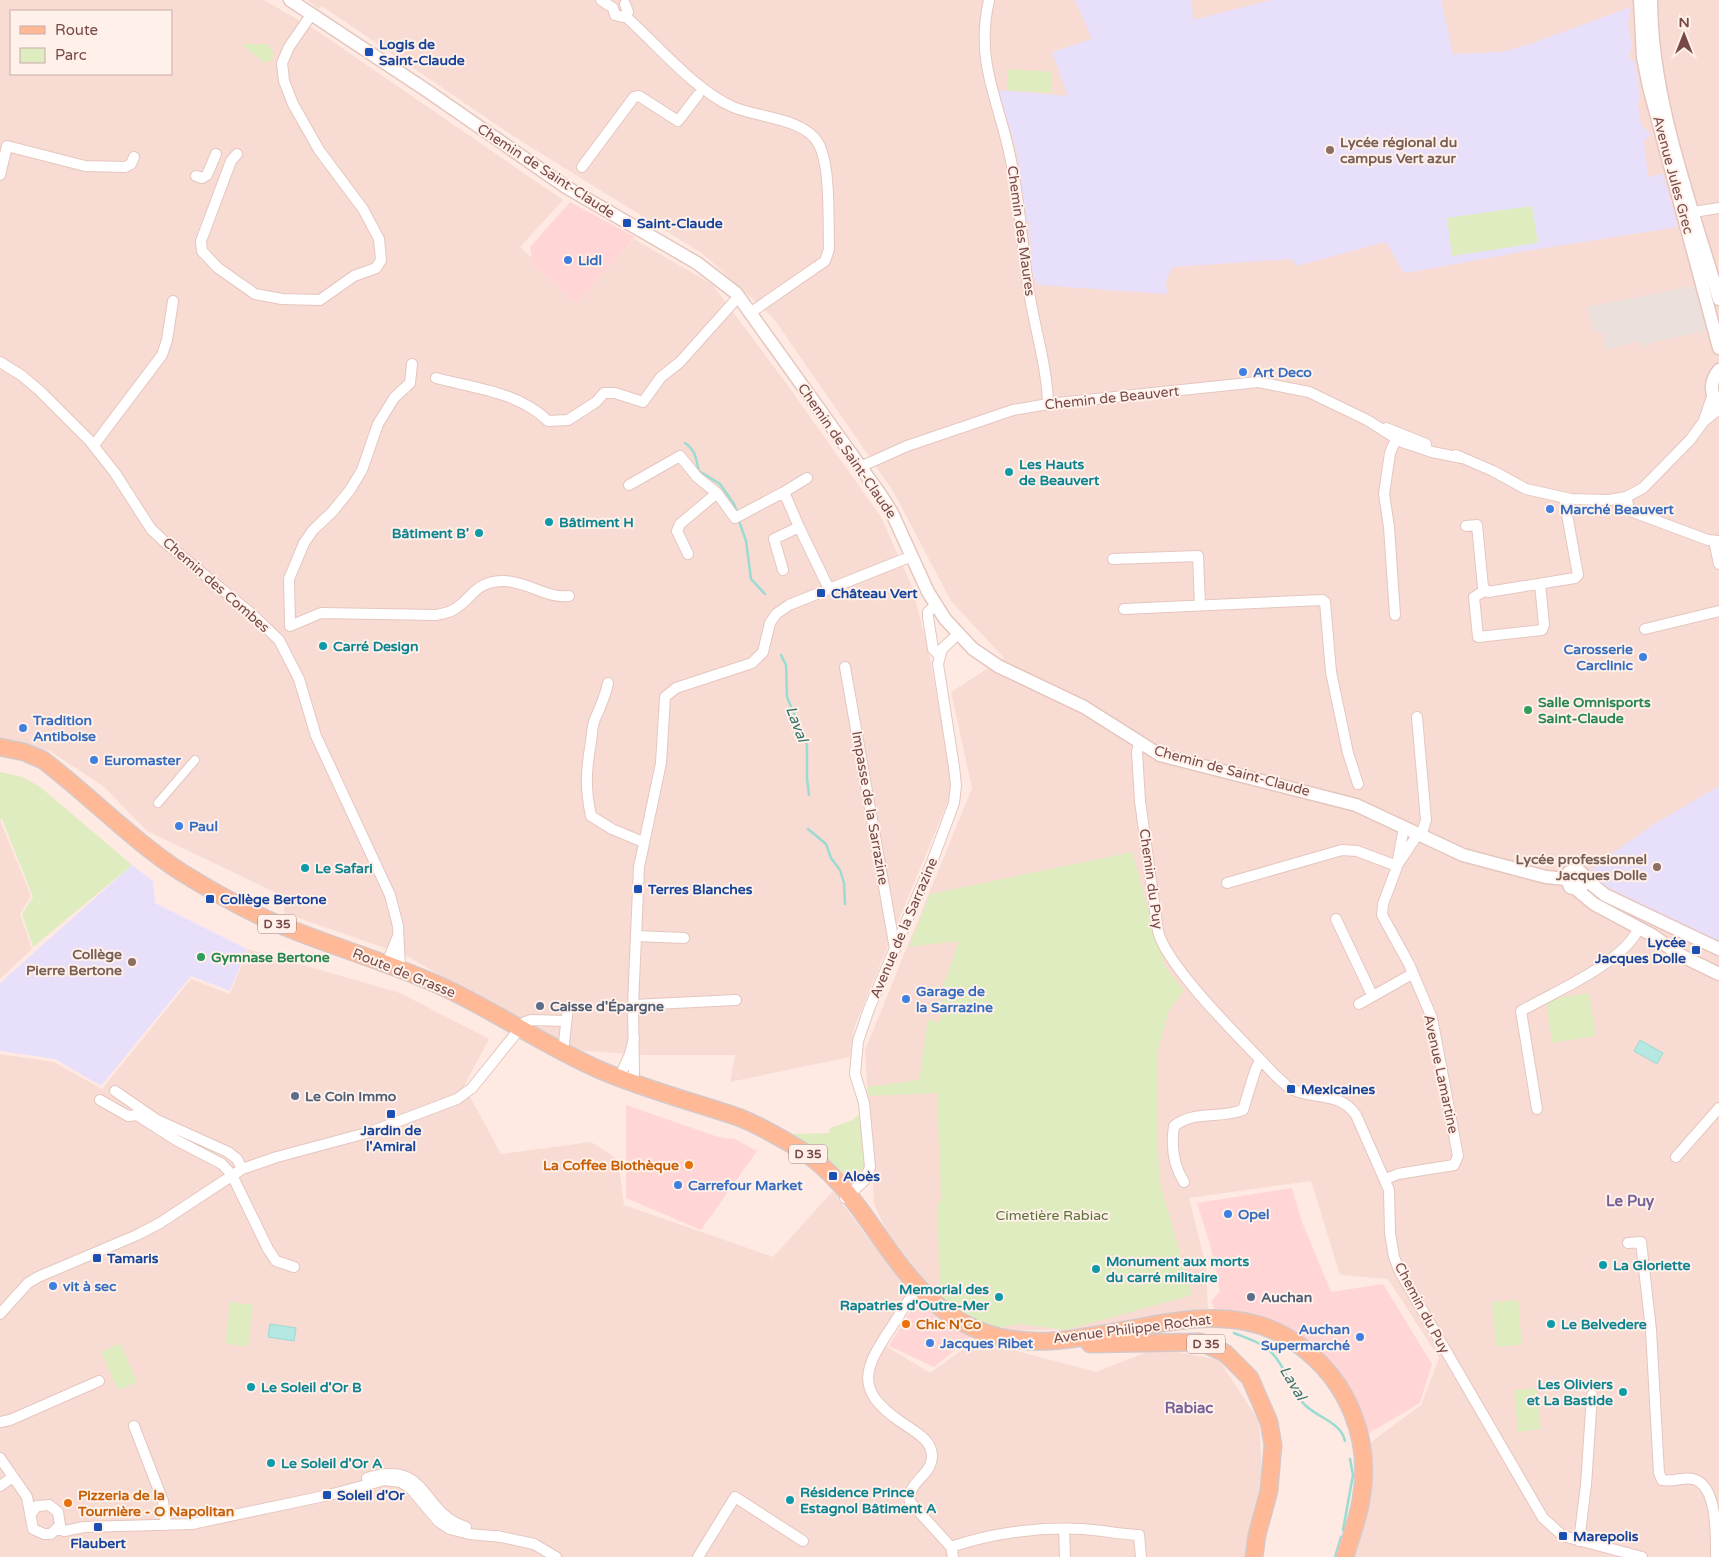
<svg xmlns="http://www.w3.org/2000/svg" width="1719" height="1557" viewBox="0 0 1719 1557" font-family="'Varela Round',sans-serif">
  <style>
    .residential { fill: #f8dcd3; fill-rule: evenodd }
    .commercial { fill: #ffd5d5 }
    .industrial { fill: #ece0dd }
    .education { fill: #e8dffa }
    .green { fill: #dfecbf }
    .water { fill: #b5e8e0; stroke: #9adbd2 }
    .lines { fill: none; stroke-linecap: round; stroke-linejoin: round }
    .stream { stroke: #9adbd2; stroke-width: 2.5 }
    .pedestrian-casing { stroke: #e5c6bf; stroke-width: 10 }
    .minor-casing { stroke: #e5c6bf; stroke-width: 12 }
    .tertiary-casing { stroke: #e5c6bf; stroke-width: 15 }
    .primary-casing { stroke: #d6c8c8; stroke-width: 19 }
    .pedestrian { stroke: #fff; stroke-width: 8 }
    .minor { stroke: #fff; stroke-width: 10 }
    .tertiary { stroke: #fff; stroke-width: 12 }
    .primary { stroke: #ffb997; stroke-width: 16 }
    .transit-dot { fill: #1a4fb4; stroke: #fff0e9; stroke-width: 2 }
    .education-dot { fill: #8d6e63; stroke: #fff0e9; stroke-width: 2 }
    .shop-dot { fill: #3f7fe0; stroke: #fff0e9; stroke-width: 2 }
    .culture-dot { fill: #0f9aa8; stroke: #fff0e9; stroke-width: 2 }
    .leisure-dot { fill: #2e9e5b; stroke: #fff0e9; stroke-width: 2 }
    .service-dot { fill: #5c6f8a; stroke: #fff0e9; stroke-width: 2 }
    .food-dot { fill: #e8710a; stroke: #fff0e9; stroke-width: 2 }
    .labels { text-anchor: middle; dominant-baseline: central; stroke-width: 4; stroke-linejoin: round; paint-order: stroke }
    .shield { fill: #fff0e9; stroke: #a07b77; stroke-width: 1 }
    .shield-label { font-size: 12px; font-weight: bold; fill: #774946 }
    .transit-label { font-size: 14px; font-weight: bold; fill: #164399; stroke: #fff0e9; text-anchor: start }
    .education-label { font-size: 14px; font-weight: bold; fill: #785e54; stroke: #fff0e9; text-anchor: end }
    .street-label { font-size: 14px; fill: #774946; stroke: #fff0e9 }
    .shop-label { font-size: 14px; font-weight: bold; fill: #366cbe; stroke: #fff0e9; text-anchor: start }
    .culture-label { font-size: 14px; font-weight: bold; fill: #0d838f; stroke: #fff0e9; text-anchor: start }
    .leisure-label { font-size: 14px; font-weight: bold; fill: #27864d; stroke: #fff0e9; text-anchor: start }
    .service-label { font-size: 14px; font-weight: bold; fill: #4e5e75; stroke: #fff0e9; text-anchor: start }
    .food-label { font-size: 14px; font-weight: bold; fill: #c56008; stroke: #fff0e9; text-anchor: start }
    .park-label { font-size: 14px; fill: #5b7239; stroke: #fff0e9 }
    .water-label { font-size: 15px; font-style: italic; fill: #37766e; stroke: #fff0e9 }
    .neighbourhood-label { font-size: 15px; font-weight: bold; fill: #76619b; stroke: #fff0e9 }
  </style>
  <rect width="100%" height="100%" fill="#feeae2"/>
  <path class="residential" d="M0,0h264l52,30 247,170 -43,47 58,53 56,-61 78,45 77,103 92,130 32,72 17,70 22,122 -3,18 -95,229 -4,29 -120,25 5,-27h-92l-70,-5 -71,-38 -97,-57 -121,-42 1,-16 -138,-66 -44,-45 -53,-35 -50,-8zM11,11h160v63h-160z
    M307,0h1412v1557h-365l14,-49 3,-66 50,-37 18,-47 -51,-79 -48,-4 -29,-94 -122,17 17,68 2,44 -126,19 -73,2 -80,-44 -43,-57 -12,-26 -9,-154 107,-262 -21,-96 53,-34 -53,-57 -58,-110 -119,-172 -71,-65 -190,-118 -191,-130 -3,3z
    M0,820l31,76 -11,18 12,35 -32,30z
    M248,949l152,44 89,46 -25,47 37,68 90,-12 27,17 6,46 149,52 60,-66 80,107 -27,48 44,27 46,-33 120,32 61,-24 62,12 40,61 4,69 -13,67h-1250v-503l54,8 48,27 89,-110 39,15z"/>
  <path class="commercial" d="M570,202l65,35 -59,67 -43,-40 -3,-17z
    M626,1105l92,32 17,2 22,12 -56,79 -75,-32z
    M1292,1188l10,34 29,70 52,-8 49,80 -12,39 -54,32 -55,-89 -32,-21 -31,-13 -33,-2 -4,-9 9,-10 -9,-43 -14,-45z
    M917,1300l55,36 -38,31 -45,-21z"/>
  <path class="industrial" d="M1694,286l12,45 -51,11 -10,5 -6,-6 -33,9 -3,-16 -9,-3 -7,-24z"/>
  <path class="education" d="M1075,0h117l1,20 79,-20h169l12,54 48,-2 29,-8 101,-37 -3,16 4,25 -2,3v8l5,3 5,34 -2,9 3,20 10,9 -7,7 4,36 15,-3 15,53 -146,23 -125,23 -4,-1 -17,-30 -90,24 -4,-7 -119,8 -7,13 1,14 -130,-9 -1,-5 -3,-1 -4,-57 -3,-1 -9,-68 -19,-63 70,6 -16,-44 40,-13z
    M1719,786v157l-131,-66 2,-6 8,-8 58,-40z
    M132,865l21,16 2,22 92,46 -17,42 -39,-15 -90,110 -46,-27 -55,-8v-68z"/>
  <path class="green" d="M241,44h26l7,8 -2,8 -7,3z
    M1008,69l44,3 -1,21 -44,-3z
    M1532,206l6,37 -86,13 -5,-38z
    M0,772l22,5 17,9 93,79 -99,82 -11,-33 11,-17 -31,-78 -2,1z
    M1132,852l33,114 19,25 -15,19 -12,45v77l3,51 32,112 -126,35 -46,-6 -29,5 -51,-32 -3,-95 4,-1 -4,-108 -68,3 -2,-9 52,-7 9,-61 12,4 4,-40 15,-42 -50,6 21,-53z
    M1589,993l7,43 -44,7 -6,-43z
    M861,1114l5,50 -10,14 -8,-1 -29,-26 -26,-14 1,-3 35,-1 1,-5 20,-7z
    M1518,1300l4,45 -26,2 -4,-45z
    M230,1302l23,3 -5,42 -23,-4z
    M120,1343l17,39 -19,8 -17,-38z
    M1536,1388l5,41 -23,3 -4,-42z"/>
  <path class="water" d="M1640,1040l23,13 -6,11 -23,-13z
    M270,1324l26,4 -2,13 -26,-4z"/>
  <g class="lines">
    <path class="stream" d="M685,443c11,7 11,17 14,28l21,13 14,20 3,8
      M739,521l7,20 5,38 14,15
      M781,655l5,10 1,32 20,48v34l2,16
      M808,829l18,15 5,14 9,12 4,13 1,21
      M1234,1333c12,5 29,10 38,20 15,15 18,38 33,52 13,13 36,17 40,36
      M1343,1530l10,-55 -3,-16
      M1335,1557l6,-20"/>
    <g class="pedestrian-casing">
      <path id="pedestrian" d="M158,803l37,-43"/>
    </g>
    <g class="minor-casing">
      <path id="minor" d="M601,0l12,8
        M989,0c-14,62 9,98 21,156 10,45 12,90 19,136 6,37 18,75 19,112
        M613,8l2,7 8,2 5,-5 -3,-8
        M625,16c33,29 68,73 108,91 26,11 71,11 85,36 13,21 10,80 11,106l-4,12 -75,52
        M237,154l-6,7 -30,80 1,10 16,17 37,26 27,5 38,1 34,-24 22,-8 5,-8 -2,-21 -16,-30 -44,-59 -26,-46 -9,-23 -2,-18 7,-16 22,-32
        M582,167l52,-70 5,-1 39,25 20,-26
        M0,175l7,-29 78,20 40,1 6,-3 3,-7
        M196,176l6,2 5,-3 9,-21
        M1694,212l25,-4
        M0,362l21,13 19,16 49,49 26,33 36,56 16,15 86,71 26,25 20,39 17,57 74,159 8,31 2,43
        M412,364l-2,19 -16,15 -16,26 -16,46 -12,20 -17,21 -20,19 -9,13 -15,36 1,47 31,-13 115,2c5,-1 11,-2 15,-4 22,-11 22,-30 53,-30 23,0 43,18 65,15
        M436,378c38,10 83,14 112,43l20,-1 28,-18 8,-9h11l28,9 18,-25 19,-15 59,-66
        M1704,420l9,-26
        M1386,428l40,16
        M94,445l68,-90 5,-15 6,-39
        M1456,455l37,16 33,18 45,10 38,1 17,-3 17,-9 47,-48 14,-19 15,-12
        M860,467l47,-21 106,-36 35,-6 210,-22 51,10 58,28 35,22 30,10 30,6
        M629,485l51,-29 17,21 20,16 18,25 49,-26 15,35
        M784,492l23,-14
        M1626,497l3,11 4,4 75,28 11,1
        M1466,526l11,-1 6,62 5,5 87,-14 3,-3 -14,-77
        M1714,541l5,23
        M688,554l-11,-23 3,-7 37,-31
        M1113,559l85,-3 2,49
        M783,570l-9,-31 25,-12 30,62
        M1486,590l-12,7 4,40 64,-7 2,-5 -4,-41
        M936,605l-8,7v5l5,32 6,6
        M1124,609l198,-9 3,2 6,70 17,81 10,31
        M1395,615l-6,-88 -5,-33 6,-41 6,-14
        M1645,629l74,-18
        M845,667l50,282
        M608,683c-3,14 -7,23 -13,36 -3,7 -3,16 -4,23 -5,28 -6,46 0,74l21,13 31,13
        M1417,717l9,103 -5,16
        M1139,743l-2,9 3,49 18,130c8,36 90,115 118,145 5,4 10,10 15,13 23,11 49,2 65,26l33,75 1,43 4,24 5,13 144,248 20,18 79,21
        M1398,860l6,-33
        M1227,883l115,-33 15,1 40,15
        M1336,919l36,76
        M636,936l48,2
        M387,963l11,-27
        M1359,1004l53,-30
        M633,1005l103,-5
        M634,1038l-4,16 -8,18 4,8 8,-6 -1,-69 6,-138 22,-104 4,-66 11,-9 76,-25 11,-11 7,-29 6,-9 13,-9 123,-49
        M563,1052l5,-45
        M115,1091l42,29 71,32 9,7 5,10
        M100,1100l28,16 9,-1 39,25 46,24 10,11 36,74 8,12 18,6
        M1537,1109l-16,-98c35,-20 101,-47 118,-83
        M1676,1157l43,-49
        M1386,1179l12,-5 56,-9 4,-9 -26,-138 -23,-54 -27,-49 1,-11 15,-40 20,-30
        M1184,1182c-11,-17 -13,-36 -10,-56 20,-16 46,-7 69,-16l12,-39 5,-11
        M845,1198l20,-18 5,-13 -6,-64 -9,-29 3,-33 11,-32 63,-147 22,-59 2,-18 -2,-18 -16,-103 4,-15 16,-15
        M1628,1243l13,-1 10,88 8,143 3,7c11,2 21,-3 31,-1 25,6 23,58 23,78
        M919,1287c-10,11 -18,25 -26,38 -29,43 -40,64 8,97 10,7 27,16 30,28 7,24 -25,30 -21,52l41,45 2,10
        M0,1314l28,-31 10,-6 99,-42 23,-12 82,-54 35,-12 93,-25 87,-33 15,-11 53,-66 6,-2 35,1
        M0,1422l10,-2 89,-39
        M134,1426l29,75 3,24
        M0,1458l27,39 6,32 11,5h7l9,-9 -2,-13 -9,-7 -12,1 -7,9
        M367,1478c64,-19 52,35 99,49
        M0,1486l13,-9
        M57,1529l7,2 20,-4 108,-3 137,-29 56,-15 16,2 10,7 27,32 12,8 19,5 33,3
        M1064,1529l1,28
        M497,1536l37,8 22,13
        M1579,1541l7,-56 6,-90
        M951,1547c40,-14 87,-20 130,-18 19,1 38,5 58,6l2,22
        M698,1557l37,-60 68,44"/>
    </g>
    <g class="tertiary-casing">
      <path id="tertiary" d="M290,0l136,90 140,97 131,76 39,30 144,201 12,19 36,79 17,27 28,30 25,17 86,41 76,48 196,50 107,50 83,22 20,2
        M1640,0l3,57 6,30 70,261
        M1651,0c0,99 40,204 68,299
        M1719,370c-9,11 -10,23 0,33
        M1584,878l21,17 114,54
        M1576,889l7,-4c3,-7 0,-13 -7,-15l-7,2 -3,5 4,10 6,2 18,15 58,31 28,20 39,19"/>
    </g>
    <g class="primary-casing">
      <path id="primary" d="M0,747l24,5 19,8c47,36 89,80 138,112 31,19 63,38 97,52 54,23 111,38 165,63 54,25 102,59 157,83 44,19 90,31 135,46 21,7 42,20 61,31 77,45 93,145 182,183 102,43 225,-56 321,15 49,36 73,94 62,155 -3,19 -11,39 -16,57
        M1090,1344l110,-2 25,11 25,25 19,44 4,23 -4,46 -12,44 -3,22"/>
    </g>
    <use href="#pedestrian" class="pedestrian"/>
    <use href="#minor" class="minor"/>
    <use href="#tertiary" class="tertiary"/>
    <use href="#primary" class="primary"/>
  </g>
  <g class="transit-dot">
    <rect x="364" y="47" width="10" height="10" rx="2.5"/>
    <rect x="622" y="218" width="10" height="10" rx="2.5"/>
    <rect x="816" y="588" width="10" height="10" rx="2.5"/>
    <rect x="633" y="884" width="10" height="10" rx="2.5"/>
    <rect x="205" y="894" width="10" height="10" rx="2.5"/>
    <rect x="1691" y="945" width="10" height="10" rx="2.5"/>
    <rect x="1286" y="1084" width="10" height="10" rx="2.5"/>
    <rect x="386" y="1109" width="10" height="10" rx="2.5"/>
    <rect x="828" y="1171" width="10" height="10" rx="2.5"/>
    <rect x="92" y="1253" width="10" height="10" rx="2.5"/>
    <rect x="322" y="1490" width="10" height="10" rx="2.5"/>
    <rect x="93" y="1522" width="10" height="10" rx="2.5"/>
    <rect x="1558" y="1531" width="10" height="10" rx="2.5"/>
  </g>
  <g class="education-dot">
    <circle cx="1330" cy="150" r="5"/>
    <circle cx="1657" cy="867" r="5"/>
    <circle cx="132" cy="962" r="5"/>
  </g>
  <g class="shop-dot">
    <circle cx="568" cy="260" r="5"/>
    <circle cx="1243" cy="372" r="5"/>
    <circle cx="1550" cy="509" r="5"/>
    <circle cx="1643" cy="657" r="5"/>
    <circle cx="23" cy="728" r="5"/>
    <circle cx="94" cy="760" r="5"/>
    <circle cx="179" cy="826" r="5"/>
    <circle cx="906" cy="999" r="5"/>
    <circle cx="678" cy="1185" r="5"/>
    <circle cx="1228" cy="1214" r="5"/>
    <circle cx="53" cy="1286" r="5"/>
    <circle cx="1360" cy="1337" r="5"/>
    <circle cx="930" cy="1343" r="5"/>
  </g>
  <g class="culture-dot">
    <circle cx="1009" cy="472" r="5"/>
    <circle cx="549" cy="522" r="5"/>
    <circle cx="479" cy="533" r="5"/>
    <circle cx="323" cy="646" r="5"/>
    <circle cx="305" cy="868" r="5"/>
    <circle cx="1603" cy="1265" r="5"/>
    <circle cx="1096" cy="1269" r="5"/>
    <circle cx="999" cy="1297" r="5"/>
    <circle cx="1551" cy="1324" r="5"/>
    <circle cx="251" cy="1387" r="5"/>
    <circle cx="1623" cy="1392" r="5"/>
    <circle cx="271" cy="1463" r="5"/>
    <circle cx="790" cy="1500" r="5"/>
  </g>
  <g class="leisure-dot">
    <circle cx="1528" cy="710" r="5"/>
    <circle cx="201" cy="957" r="5"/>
  </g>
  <g class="service-dot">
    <circle cx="540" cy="1006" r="5"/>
    <circle cx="295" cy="1096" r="5"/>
    <circle cx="1251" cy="1297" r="5"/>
  </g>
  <g class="food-dot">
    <circle cx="689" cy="1165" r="5"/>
    <circle cx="906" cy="1324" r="5"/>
    <circle cx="68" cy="1503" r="5"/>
  </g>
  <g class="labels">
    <g class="shield">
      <rect x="258" y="914.5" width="38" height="19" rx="4"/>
      <rect x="789" y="1144.5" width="38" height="19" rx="4"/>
      <rect x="1187" y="1334.5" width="38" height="19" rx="4"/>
    </g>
    <g class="shield-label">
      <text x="277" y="924">D 35</text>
      <text x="808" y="1154">D 35</text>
      <text x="1206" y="1344">D 35</text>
    </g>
    <g class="transit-label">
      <text x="379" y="44">Logis de<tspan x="379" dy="16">Saint-Claude</tspan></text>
      <text x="637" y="223">Saint-Claude</text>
      <text x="831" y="593">Château Vert</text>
      <text x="648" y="889">Terres Blanches</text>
      <text x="220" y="899">Collège Bertone</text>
      <text x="1686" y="942" text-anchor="end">Lycée<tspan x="1686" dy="16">Jacques Dolle</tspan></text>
      <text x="1301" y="1089">Mexicaines</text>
      <text x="391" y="1130" text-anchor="middle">Jardin de<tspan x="391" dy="16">l'Amiral</tspan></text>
      <text x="843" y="1176">Aloès</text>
      <text x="107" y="1258">Tamaris</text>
      <text x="337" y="1495">Soleil d'Or</text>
      <text x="1573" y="1536">Marepolis</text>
      <text x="98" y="1543" text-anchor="middle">Flaubert</text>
    </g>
    <g class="education-label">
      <text x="1340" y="142" text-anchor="start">Lycée régional du<tspan x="1340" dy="16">campus Vert azur</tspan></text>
      <text x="1647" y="859">Lycée professionnel<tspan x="1647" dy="16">Jacques Dolle</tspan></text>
      <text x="122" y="954">Collège<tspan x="122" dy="16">Pierre Bertone</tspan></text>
    </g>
    <g class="street-label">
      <text transform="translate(546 171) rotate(33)">Chemin de Saint-Claude</text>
      <text transform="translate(1673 175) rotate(75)">Avenue Jules Grec</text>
      <text transform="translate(1021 231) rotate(82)">Chemin des Maures</text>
      <text transform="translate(1112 398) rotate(-6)">Chemin de Beauvert</text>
      <text transform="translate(847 451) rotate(55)">Chemin de Saint-Claude</text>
      <text transform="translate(216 585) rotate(41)">Chemin des Combes</text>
      <text transform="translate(1232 771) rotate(15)">Chemin de Saint-Claude</text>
      <text transform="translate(870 808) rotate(80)">Impasse de la Sarrazine</text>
      <text transform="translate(1151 879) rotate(82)">Chemin du Puy</text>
      <text transform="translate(904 928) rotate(-67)">Avenue de la Sarrazine</text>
      <text transform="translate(404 973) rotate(22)">Route de Grasse</text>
      <text transform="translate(1441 1074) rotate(78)">Avenue Lamartine</text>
      <text transform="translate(1422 1308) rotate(62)">Chemin du Puy</text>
      <text transform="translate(1132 1329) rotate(-7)">Avenue Philippe Rochat</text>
    </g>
    <g class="shop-label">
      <text x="578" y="260">Lidl</text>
      <text x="1253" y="372">Art Deco</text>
      <text x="1560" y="509">Marché Beauvert</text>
      <text x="1633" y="649" text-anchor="end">Carosserie<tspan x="1633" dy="16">Carclinic</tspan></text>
      <text x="33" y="720">Tradition<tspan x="33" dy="16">Antiboise</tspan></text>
      <text x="104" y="760">Euromaster</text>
      <text x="189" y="826">Paul</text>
      <text x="916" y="991">Garage de<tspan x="916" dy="16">la Sarrazine</tspan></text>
      <text x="688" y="1185">Carrefour Market</text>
      <text x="1238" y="1214">Opel</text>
      <text x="63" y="1286">vit à sec</text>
      <text x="1350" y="1329" text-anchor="end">Auchan<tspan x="1350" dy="16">Supermarché</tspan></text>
      <text x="940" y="1343">Jacques Ribet</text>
    </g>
    <g class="culture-label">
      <text x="1019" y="464">Les Hauts<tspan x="1019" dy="16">de Beauvert</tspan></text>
      <text x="559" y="522">Bâtiment H</text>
      <text x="469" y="533" text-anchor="end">Bâtiment B'</text>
      <text x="333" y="646">Carré Design</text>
      <text x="315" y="868">Le Safari</text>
      <text x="1106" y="1261">Monument aux morts<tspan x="1106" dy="16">du carré militaire</tspan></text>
      <text x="1613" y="1265">La Gloriette</text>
      <text x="989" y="1289" text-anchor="end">Memorial des<tspan x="989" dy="16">Rapatries d'Outre-Mer</tspan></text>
      <text x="1561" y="1324">Le Belvedere</text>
      <text x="1613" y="1384" text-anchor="end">Les Oliviers<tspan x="1613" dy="16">et La Bastide</tspan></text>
      <text x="261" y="1387">Le Soleil d'Or B</text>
      <text x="281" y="1463">Le Soleil d'Or A</text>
      <text x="800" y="1492">Résidence Prince<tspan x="800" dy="16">Estagnol Bâtiment A</tspan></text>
    </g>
    <g class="leisure-label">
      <text x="1538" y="702">Salle Omnisports<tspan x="1538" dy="16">Saint-Claude</tspan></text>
      <text x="211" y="957">Gymnase Bertone</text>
    </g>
    <g class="service-label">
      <text x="550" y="1006">Caisse d'Épargne</text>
      <text x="305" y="1096">Le Coin Immo</text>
      <text x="1261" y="1297">Auchan</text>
    </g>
    <g class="food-label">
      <text x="679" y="1165" text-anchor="end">La Coffee Biothèque</text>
      <text x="916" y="1324">Chic N'Co</text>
      <text x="78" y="1495">Pizzeria de la<tspan x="78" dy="16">Tournière - O Napolitan</tspan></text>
    </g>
    <g class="park-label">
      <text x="1052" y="1215">Cimetière Rabiac</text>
    </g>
    <g class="water-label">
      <text transform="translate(797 724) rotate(69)">Laval</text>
      <text transform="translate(1293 1383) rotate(59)">Laval</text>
    </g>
    <g class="neighbourhood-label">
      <text x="1630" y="1201">Le Puy</text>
      <text x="1189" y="1408">Rabiac</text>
    </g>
  </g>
  <rect x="10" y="10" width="162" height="65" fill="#fff0e9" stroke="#c9ada8"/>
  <rect x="20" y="26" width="25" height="8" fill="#ffb997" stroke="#c9ada8"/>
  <text x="55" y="35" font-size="15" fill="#774946">Route</text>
  <rect x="20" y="48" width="25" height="15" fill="#dfecbf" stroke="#c9ada8"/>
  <text x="55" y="60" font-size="15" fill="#774946">Parc</text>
  <g transform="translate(1684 35)" stroke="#fff0e9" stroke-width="4" paint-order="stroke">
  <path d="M0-4L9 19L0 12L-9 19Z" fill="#774946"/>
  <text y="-8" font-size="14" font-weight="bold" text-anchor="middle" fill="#774946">N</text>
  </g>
</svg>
